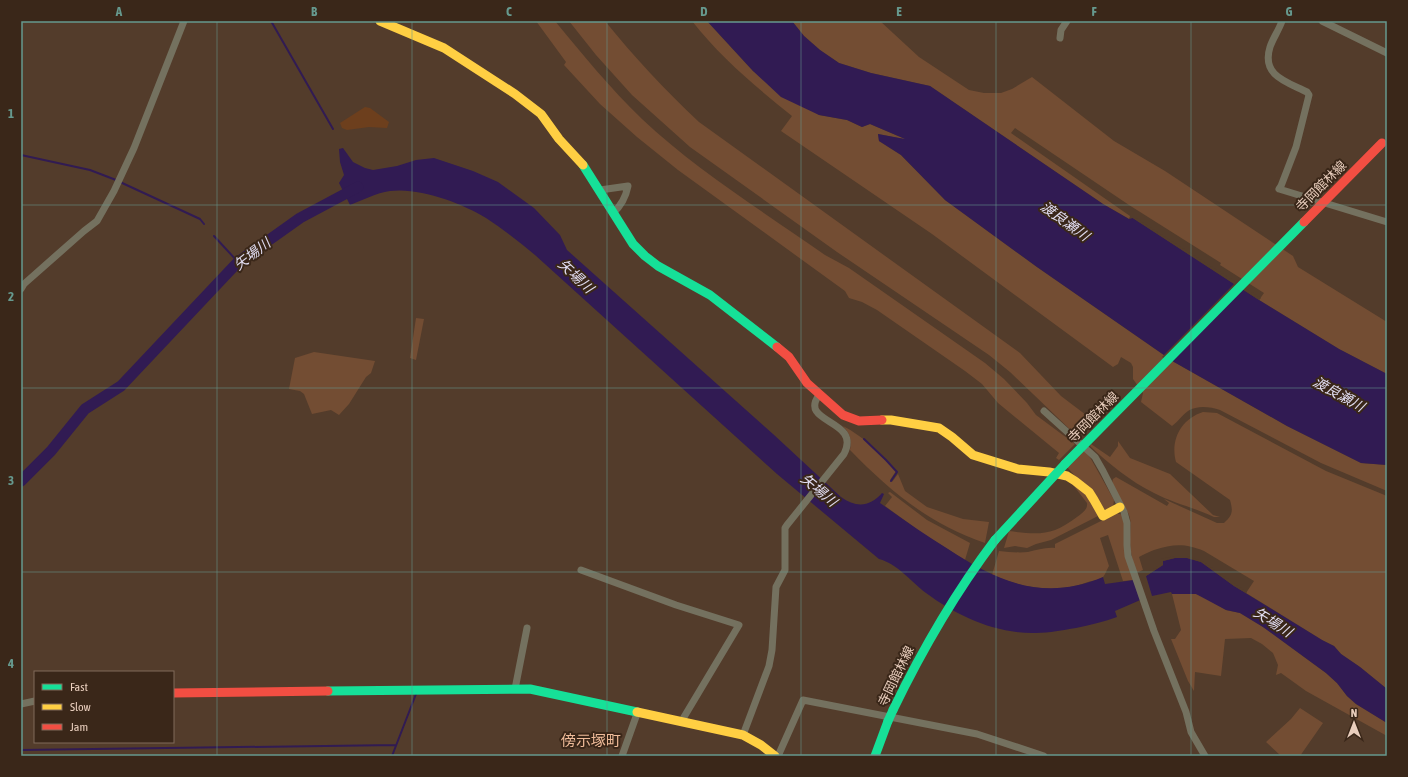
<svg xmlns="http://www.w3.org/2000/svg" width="1408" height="777" viewBox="0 0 1408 777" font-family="'Asap Condensed','Noto Sans JP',sans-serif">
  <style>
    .built { fill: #6d3f1d }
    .green { fill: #734d33 }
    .water { fill: #311b53 }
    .pier { fill: #533c2b }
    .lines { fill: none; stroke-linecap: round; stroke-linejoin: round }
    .stream { stroke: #311b53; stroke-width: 2 }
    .river { stroke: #311b53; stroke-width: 11 }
    .street { stroke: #74715f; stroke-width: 7 }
    .fast { stroke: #16e098; stroke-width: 9 }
    .slow { stroke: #ffcf43; stroke-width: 9 }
    .jam { stroke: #f24e42; stroke-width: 9 }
    .fast-bridge { stroke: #16e098; stroke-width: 9 }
    .jam-bridge { stroke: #f24e42; stroke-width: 9 }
    .grid { fill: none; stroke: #66998e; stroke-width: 1; stroke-opacity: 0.55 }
    .labels { text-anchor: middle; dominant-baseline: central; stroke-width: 4; stroke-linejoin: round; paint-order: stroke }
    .street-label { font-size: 13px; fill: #e9cebd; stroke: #3a2719 }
    .water-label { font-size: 14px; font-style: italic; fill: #e1ddf2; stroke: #3a2719 }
    .quarter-label { font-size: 15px; fill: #efbb99; stroke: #3a2719 }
    .neatline { fill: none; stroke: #66998e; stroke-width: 1.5 }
    .grid-label { font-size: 13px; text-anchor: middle; font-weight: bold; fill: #66998e }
  </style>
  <rect width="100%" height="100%" fill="#533c2b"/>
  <path class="built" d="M365,107l5,1 19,14 -2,6 -18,-1 -22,3 -5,-2 -2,-5z"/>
  <path class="green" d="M536,21h19c28,34 55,67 87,98 54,51 122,93 183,136l24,13 136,95 19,16 23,24 9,12 39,29 -16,16 -3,-2 3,-5 -61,-50 -16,-19 -17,-13 -88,-61 -15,-8 -13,-4 -4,-7 -167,-121 -41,-33 -37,-33 -36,-39 2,-3z
    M569,21h36c29,36 60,69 94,101l321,231 41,43 25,19 -12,15 8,7 -3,1 -69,-66 -21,-17 -152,-103 -147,-105 -58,-52 -36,-40z
    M692,21h15l46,50 66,44 28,5 15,7 8,-3 38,16 -30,-6 1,7 22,14 44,45 92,67 137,95 113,64 74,37 26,2v26l-66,-28 -101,-53c-10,-3 -22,-5 -32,1 -6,4 -10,11 -16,15l-31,-24 2,-9 -10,-14v-12l-2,-4 -10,-6 -3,7 -5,3 -181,-133 -151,-103 11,-15c-35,-28 -72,-59 -100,-95z
    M792,21h88l39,36 50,33 15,3h17l11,-4 20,-12 82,64 51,30 128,85 5,11 89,55v52l-48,-25 -80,-49 5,-7 -44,-28 1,-2 -92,-58 -114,-77 -4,5 119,83 -1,3 -26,-15 -173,-118 -59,-13 -32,-10 -19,-13 -16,-14z
    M416,318l8,1 -8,41 -6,-2z
    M314,352l61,9 -4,12 -5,4 -17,27 -10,11 -8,-5 -19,4 -8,-20 -4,-3 -11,-2 6,-31z
    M1203,412l14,1 109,58 61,25v193l-27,-22 -19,-13 -7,-8 -12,-6 -76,-47 8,-12 -50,-30c-19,-8 -31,-7 -50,-1 -5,2 -10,4 -15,7l4,13 -7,3c-3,-11 -6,-22 -6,-34 0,-8 2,-16 -1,-24 -3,-9 -20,-27 -16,-36l3,-2 51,29 2,-3 -5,-4 53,24h7c9,-8 9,-12 6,-23l-54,-38c-6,-22 5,-43 27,-50z
    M843,426c21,11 38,27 53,45l-6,9 2,2 6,-8 7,17 22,16 36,12 26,3 -4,21c-56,-19 -95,-52 -135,-93 2,-10 0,-16 -7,-24z
    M1118,441l12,17 40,16 43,41 7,2h-6c-19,-9 -41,-14 -60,-24 -24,-12 -45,-29 -64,-47l1,-2 19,13 8,-11z
    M1085,451l6,8 23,41 -1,7 -4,2h-5l-37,-42 13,-14z
    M1070,481l21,18 7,17 -47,24 -15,4 -9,4 -12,-2 -11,2 5,-17c30,4 43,5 68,-14 5,-4 11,-7 10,-14z
    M890,492l37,28 43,23 -5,17 -43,-27 -37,-27 7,-9 -4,-4z
    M1117,513l6,2 11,65 -11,1 -15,-46 -8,3 9,28c-2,3 -4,9 -6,11 -4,3 -11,4 -15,5 -32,12 -65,6 -96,-7l7,-24c10,1 20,2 29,1 9,-2 18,-5 27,-4v-4z
    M1184,593l12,1 8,3 22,13 14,3 23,14 63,46 11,10 10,13 9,8 31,19v13l-81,-45 -25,-18 -5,2 2,-10 -5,-12 -11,-9 -11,-6 -26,1 -4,37 -26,-4 -1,19 -6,-10 -17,-42h4l6,-9 -9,-36z
    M1300,708l23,15 -23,33h-19l-15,-14 25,-23z"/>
  <path class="water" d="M707,21h85l12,15 16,14 19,13 32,10 59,13 173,118 26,15 4,-1 126,82 80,49 48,25v91l-26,-2 -74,-37 -113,-64 -137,-95 -92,-67 -44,-45 -22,-14 -1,-7 27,5 -35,-15 -8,3 -15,-7 -28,-5 -38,-18 -28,-26z
    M343,148l10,14 12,6 8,2 24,-4 19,-6 18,-2 39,13 25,11 36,26 26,27 7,15 206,184 68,63c15,11 29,10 41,-4l2,1 -4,9c23,16 45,32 68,46 50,33 96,53 155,28l2,7 29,-4 11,18 -30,13 2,6c-14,5 -27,8 -41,11 -14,2 -26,5 -40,5 -40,1 -79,-17 -110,-40 -16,-12 -28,-29 -47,-34l-102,-85 -242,-219c-16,-13 -32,-26 -49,-37 -24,-15 -67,-31 -96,-27 -14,2 -27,9 -40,14l-11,-22 5,-8 -4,-13 -1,-13z
    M1175,558h12l14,4 33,24 88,54 12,6 7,8 19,13 27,22v34l-31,-19 -9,-8 -10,-13 -11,-10 -63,-46 -23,-14 -14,-3 -30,-16h-24l-1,-2 -19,4 -6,-20 17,-11v-4z"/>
  <path class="pier" d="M1131,217h3l127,81 -2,2 -17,-11 -72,73 -8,-5 72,-73z
    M1175,556h12l15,5 45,31 -1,1 -12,-7 -33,-24 -14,-4h-12l-12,3v4l-17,11 -1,-1 16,-11v-5z"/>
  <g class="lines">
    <path class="stream" d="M271,21l62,108
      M21,155l69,15 26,10
      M120,182l80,37 4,5
      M214,236l24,26
      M864,439l22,21 11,12 -6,9
      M21,750l375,-5
      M392,756l24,-62"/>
    <path class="river" d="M21,481l30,-30 34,-42 36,-23 117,-124 62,-44 58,-31"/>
    <path class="street" d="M1282,21c-3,9 -9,17 -12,26 -9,29 17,35 37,45l2,3 -13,52 -15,39 -2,3 108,33
      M1322,21l65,32
      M1060,38l1,-8 6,-9
      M600,190l28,-4c-2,10 -7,20 -15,27
      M21,289l3,-5 60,-53 13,-10 17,-30 20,-43 50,-127
      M1044,411l51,46 8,14 21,41 3,11v22l1,11 7,20 19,55 32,81 5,20 14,24
      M581,570l95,35 63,20 -55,92 -1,4
      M515,689l12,-61
      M21,704l14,-3
      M743,735l26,-69 3,-16 4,-63 9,-17v-42l2,-3 57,-71c18,-35 -46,-30 -25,-59
      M622,756l16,-45
      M778,756l25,-56 174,34 67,22"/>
    <path class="fast" d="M583,165l50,79 12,12 13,10 52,29 67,52
      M1065,464l239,-242
      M328,691l202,-2 107,23
      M893,710c29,-60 62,-117 102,-170
      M875,756l13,-35"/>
    <path class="slow" d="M380,21l64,27 71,46 26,20 18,25 24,26
      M882,420h9l48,8 13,9 21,18 45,14 31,3 18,4 8,5 14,11 5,8 9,16 17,-9
      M637,712l106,23 18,10 14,11"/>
    <path class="jam" d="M777,347l12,10 18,26 36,32 16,6 23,-1
      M173,693l155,-2"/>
    <path class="fast-bridge" d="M995,540l70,-76
      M888,721l5,-11"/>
    <path class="jam-bridge" d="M1304,222l78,-79"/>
  </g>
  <path class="grid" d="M217,21v735M412,21v735M607,21v735M801,21v735M996,21v735M1191,21v735M21,205h1366M21,388h1366M21,572h1366"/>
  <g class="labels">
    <g class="street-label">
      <text transform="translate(1321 186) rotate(-45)">寺岡館林線</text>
      <text transform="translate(1093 417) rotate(-45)">寺岡館林線</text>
      <text transform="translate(896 676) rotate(-64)">寺岡館林線</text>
    </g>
    <g class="water-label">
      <text transform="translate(1065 221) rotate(36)">渡良瀬川</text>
      <text transform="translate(252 254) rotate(-38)">矢場川</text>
      <text transform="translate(576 276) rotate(43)">矢場川</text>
      <text transform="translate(1339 394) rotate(29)">渡良瀬川</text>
      <text transform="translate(819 490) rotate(40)">矢場川</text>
      <text transform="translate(1273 622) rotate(32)">矢場川</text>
    </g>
    <g class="quarter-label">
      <text x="591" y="740">傍示塚町</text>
    </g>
  </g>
  <rect width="1408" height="777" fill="none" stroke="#3a2719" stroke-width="44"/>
  <rect x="34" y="671" width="140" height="72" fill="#3a2719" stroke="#806a5b"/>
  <rect x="42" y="684" width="20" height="6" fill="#16e098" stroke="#806a5b"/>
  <text x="70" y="691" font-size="12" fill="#e9cebd">Fast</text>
  <rect x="42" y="704" width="20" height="6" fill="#ffcf43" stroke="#806a5b"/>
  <text x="70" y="711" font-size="12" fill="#e9cebd">Slow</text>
  <rect x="42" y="724" width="20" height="6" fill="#f24e42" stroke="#806a5b"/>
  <text x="70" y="731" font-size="12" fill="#e9cebd">Jam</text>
  <g transform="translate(1354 723)" stroke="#3a2719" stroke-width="3" paint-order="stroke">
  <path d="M0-3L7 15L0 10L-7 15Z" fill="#e9cebd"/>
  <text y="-6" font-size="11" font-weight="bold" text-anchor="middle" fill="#e9cebd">N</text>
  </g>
  <rect x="22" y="22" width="1364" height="733" class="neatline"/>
  <g class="grid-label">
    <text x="119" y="16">A</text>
    <text x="314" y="16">B</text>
    <text x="509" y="16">C</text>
    <text x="704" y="16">D</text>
    <text x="899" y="16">E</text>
    <text x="1094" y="16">F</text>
    <text x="1289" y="16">G</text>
    <text x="11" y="118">1</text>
    <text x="11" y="301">2</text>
    <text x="11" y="485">3</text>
    <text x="11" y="668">4</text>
  </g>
</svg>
